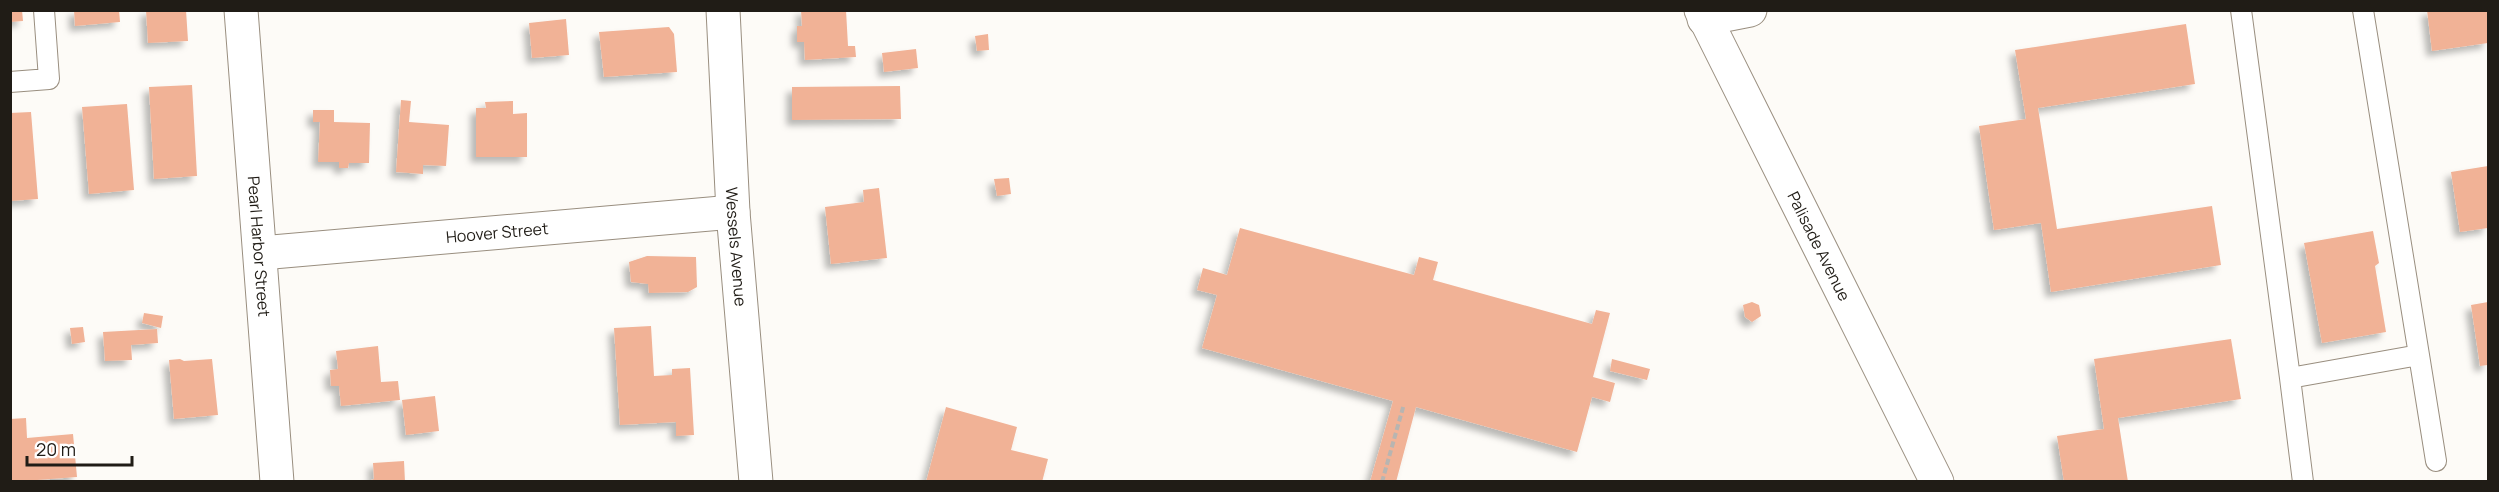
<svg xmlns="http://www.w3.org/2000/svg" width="2499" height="492" viewBox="0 0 2499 492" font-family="Manrope,sans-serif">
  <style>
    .building { fill: #f1b296; filter: url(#shadow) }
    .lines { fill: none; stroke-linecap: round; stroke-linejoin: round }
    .service-casing { stroke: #998e7f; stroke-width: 22 }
    .minor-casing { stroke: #998e7f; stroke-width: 35 }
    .path { stroke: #b8b5b1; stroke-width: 4; stroke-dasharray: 6 3; stroke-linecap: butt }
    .service { stroke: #fff; stroke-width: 20 }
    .minor { stroke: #fff; stroke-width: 33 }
    .labels { text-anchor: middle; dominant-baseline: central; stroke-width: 4.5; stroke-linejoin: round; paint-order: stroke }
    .street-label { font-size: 16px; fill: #201c16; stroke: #fff }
  </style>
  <defs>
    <filter id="shadow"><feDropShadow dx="-5.5" dy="5.5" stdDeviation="3" flood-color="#0004"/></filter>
  </defs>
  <rect width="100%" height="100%" fill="#fdfbf7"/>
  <path class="building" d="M10,10h12l1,11 -13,1z
    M74,10h45l1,12 -45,4z
    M146,10h40l2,31 -40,2z
    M801,10h45l2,36h7l1,11 -51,3 -1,-18h-7v-16h5z
    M2427,10h61v33l-56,8z
    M566,19l3,36 -37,3 -3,-35z
    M2186,24l9,60 -157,24 19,121 155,-23 9,59 -170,27 -10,-69 -47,7 -5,-34 -10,-70 47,-7 -11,-69z
    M669,27l5,7 3,38 -73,5 -5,-45z
    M988,34l1,16 -12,1 -2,-15z
    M916,49l2,19 -34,4 -2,-19z
    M192,85l5,91 -43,3 -5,-92z
    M900,86l1,33 -109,1v-33z
    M401,100l10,1 -2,21 40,3 -3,41 -23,-1v9l-27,-2z
    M513,101v13l14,-1v44h-51v-49h10l-1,-6z
    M127,104l7,86 -45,4 -7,-87z
    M313,110h21v12l36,1 -1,40h-20l-1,5h-9v-6h-21l2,-40h-7z
    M31,112l7,87 -28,2v-88z
    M2488,166v62l-28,4 -9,-60z
    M1009,178l2,16 -14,2 -3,-17z
    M879,188l8,70 -56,6 -6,-57 39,-5 -1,-12z
    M1240,228l174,47 5,-18 19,5 -5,18 159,44 4,-14 14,3 -17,64 22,6 -5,19 -18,-5 -15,55 -161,-45 -20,75h-26l23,-81 -191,-53 15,-53 -20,-5 6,-22 24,7z
    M2373,231l6,32 -4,3 11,66 -64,11 -18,-100z
    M647,256l49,1 1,30 -9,5 -39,1 -1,-9 -17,-2 -2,-20z
    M1752,302l7,3 2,11 -9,6 -7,-5 -2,-12z
    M2488,302v63l-8,1 -9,-61z
    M144,313l19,3 -2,12 -19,-5z
    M651,326l3,50 18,-1v-6l18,-1 4,67 -18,1v-14l-56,3 -6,-97z
    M83,327l2,15 -13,2 -2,-16z
    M157,329l1,14 -27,2 1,15 -27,1 -2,-29z
    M2231,339l10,60 -123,19 10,64h-64l-7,-46 47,-7 -10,-70z
    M378,346l3,36 17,-1 2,19 -59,6 -2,-20h-8l-1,-16 8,-1 -2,-18z
    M180,359l4,2 28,-2 6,56 -44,4 -5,-59z
    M1612,359l38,10 -3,11 -37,-9z
    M435,396l4,35 -33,4 -4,-35z
    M946,407l71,20 -6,23 37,9 -6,23h-116z
    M26,418l1,20 46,-4 4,43 -67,5v-63z
    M404,461l1,21h-38l7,-3 -1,-16z"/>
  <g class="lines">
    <g class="service-casing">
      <path id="service" d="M2241,10l49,368 129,-23 -56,-345
        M10,82l39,-3 -5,-69
        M2419,355l17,106
        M2290,378l13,104"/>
    </g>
    <g class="minor-casing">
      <g id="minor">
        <path id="s1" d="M241,10l36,472"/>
        <path id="s2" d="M723,10l10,202 23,270"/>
        <path id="s3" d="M1701,10l236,472"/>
        <path d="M1704,19l46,-9"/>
        <path id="s4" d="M261,253l472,-41"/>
      </g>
    </g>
    <path class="path" d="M1382,482l22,-78"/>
    <use href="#service" class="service"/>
    <use href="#minor" class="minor"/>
  </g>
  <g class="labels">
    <g class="street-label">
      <text stroke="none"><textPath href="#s4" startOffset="237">Hoover Street</textPath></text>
      <text stroke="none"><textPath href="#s1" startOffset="237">Pearl Harbor Street</textPath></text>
      <text stroke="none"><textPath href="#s2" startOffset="237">Wessels Avenue</textPath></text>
      <text stroke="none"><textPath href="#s3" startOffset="264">Palisade Avenue</textPath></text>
    </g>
  </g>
  <rect width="2499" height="492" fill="none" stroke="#201c16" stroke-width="24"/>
  <path d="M27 456v9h105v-9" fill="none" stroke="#201c16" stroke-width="3"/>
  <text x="36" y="456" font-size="18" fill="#201c16" stroke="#ffffff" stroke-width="4.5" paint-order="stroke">20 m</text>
</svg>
